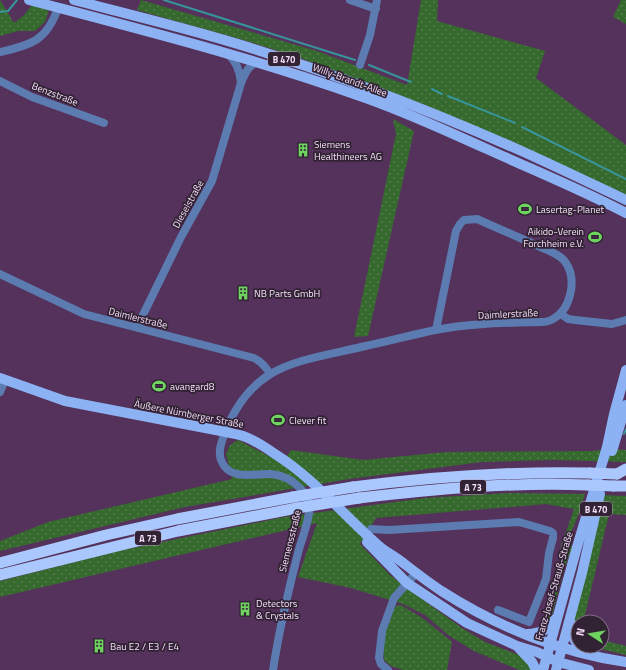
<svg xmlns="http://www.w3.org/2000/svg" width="626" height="670" viewBox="0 0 626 670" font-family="'Titillium Web',sans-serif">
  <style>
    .grass { fill: url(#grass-dots) }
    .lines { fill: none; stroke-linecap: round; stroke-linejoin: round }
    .stream { stroke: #37949a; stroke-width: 2 }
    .minor { stroke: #5b7bb1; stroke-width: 8 }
    .major { stroke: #8cb2f4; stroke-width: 10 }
    .highway { stroke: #aac8fd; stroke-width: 11 }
    .highway-bridge { stroke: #aac8fd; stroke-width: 11 }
    .labels { text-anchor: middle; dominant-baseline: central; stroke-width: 3.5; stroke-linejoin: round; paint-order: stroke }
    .shield { fill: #312234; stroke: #baa6bd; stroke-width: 1 }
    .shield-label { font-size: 9px; font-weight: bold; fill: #f5dff8 }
    .street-label { font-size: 10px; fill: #f5dff8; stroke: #312234 }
    .poi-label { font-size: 10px; fill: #f5dff8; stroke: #312234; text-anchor: start }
  </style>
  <defs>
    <pattern id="grass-dots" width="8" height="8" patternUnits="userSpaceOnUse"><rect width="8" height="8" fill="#35692d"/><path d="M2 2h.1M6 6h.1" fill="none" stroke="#537e4c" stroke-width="1.8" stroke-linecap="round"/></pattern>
  </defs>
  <rect width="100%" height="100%" fill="#55325b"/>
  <path class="grass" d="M0,0l14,23 10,-8 9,-11 16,6 -4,12 -10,9h-17l-18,5z
    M141,0l176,51 90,34 14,-85h17l-1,21 108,30 -9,27 90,67v50c-103,-45 -206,-94 -312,-132 -58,-21 -118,-36 -177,-53z
    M621,0h5v24l-13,-7z
    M393,119l21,12 -46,205 -14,1 42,-203z
    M238,440l44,23 9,-13 72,10 83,-8 146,-1 18,-2 16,1v12l-73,-2 -71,2 -133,17 -164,28 -185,44v-10l48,-19 184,-43 -6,-25 4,-9z
    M508,493l77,1c-6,20 -12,39 -25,55l14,-40 -28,-5 -170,14 -16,26 30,31 26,20 46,33 23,14 34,13 6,4 7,11h-13l-45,-19 -26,-16 -23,-20 -22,-11 -52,-16 -53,-11 19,-54 -317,74v-16l118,-30 166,-34 141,-19z
    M604,495l22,1v19l-17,-1 -24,101v7h-7v16l-4,-17z
    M569,546h3v2l-8,21 -13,50 -7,8 -2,-4c10,-18 14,-67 27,-77z
    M401,605l23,14 28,23 -5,28h-44l-12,-4 -7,-6c-2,-19 1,-38 12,-54z
    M602,640l24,6v9l-38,-9h14z"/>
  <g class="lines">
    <path class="stream" d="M164,0l191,60
      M0,12l8,-1 9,-11
      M369,65l42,17
      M432,89l10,5
      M448,96l67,27
      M522,127l104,52
      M624,434l2,-5"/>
    <path class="minor" d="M350,0l26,9
      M0,52c32,-7 47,-12 58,-44
      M228,54c9,8 12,17 13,29
      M360,65l10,-30 7,-35
      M0,81l32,16 72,26
      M0,274l84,40 170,44c8,4 12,9 16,16
      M561,314l7,5 7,1 37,4 14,-4
      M138,328l3,-9 40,-82 31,-56 29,-98c4,-9 7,-18 17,-21
      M0,392l5,-12
      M371,529l18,1 130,-8 31,9 3,2v5l-4,15 -3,26 -17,43 -31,-12
      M273,670c6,-39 15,-78 25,-117 3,-13 14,-37 11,-51 -1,-5 -5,-10 -9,-14 -8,-8 -17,-13 -29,-14 -16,-1 -42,8 -50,-14 -4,-11 3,-24 7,-35 9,-20 23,-39 41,-50 25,-16 64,-21 92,-28 25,-5 50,-12 74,-17 35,-7 71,-7 106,-8 4,0 9,-1 12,-3 18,-10 24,-39 13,-56 -4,-7 -14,-11 -21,-14l-68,-30 -13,1 -4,4 -4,7 -20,99
      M388,670l-7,-6 -2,-6 3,-27 12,-33 22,-25"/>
    <path class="major" d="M29,0c110,29 221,57 328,95 45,15 87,35 130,54 46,21 93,40 139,64
      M74,0c60,16 121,30 180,49 89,28 177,62 263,100 36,16 73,34 109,51
      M0,378l65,23 161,31c6,2 12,2 17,4 12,4 22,11 32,18 40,25 69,62 104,92 7,6 15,10 23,16 13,10 27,21 41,30 55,35 119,61 183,70
      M612,451l14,-46
      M367,542l40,41 60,40 50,23 20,6 21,10 31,8
      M571,623l3,16 4,6
      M527,634c12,0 22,-4 28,-15
      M518,647l14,15 4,8
      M543,670l34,-123 30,-100 7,-33 12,-44
      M556,670l26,-97 18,-79"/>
    <path class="highway" d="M617,474l9,-5
      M614,486h12
      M353,487c79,-10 158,-16 237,-14
      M359,498c76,-9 153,-16 229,-13
      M0,563l106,-28 71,-16 116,-22
      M0,575l178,-44 119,-23"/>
    <path class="highway-bridge" d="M590,473l27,1
      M588,485l26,1
      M293,497l60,-10
      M297,508l62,-10"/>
  </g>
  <defs>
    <g id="building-bare" transform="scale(1.08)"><path d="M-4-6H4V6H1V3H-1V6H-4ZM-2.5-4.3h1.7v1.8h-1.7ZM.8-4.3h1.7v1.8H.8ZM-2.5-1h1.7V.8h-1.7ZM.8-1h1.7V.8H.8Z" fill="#6fd360" stroke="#312234" stroke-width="2.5" paint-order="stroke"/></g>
    <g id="stadium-bare" transform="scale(1.08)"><path d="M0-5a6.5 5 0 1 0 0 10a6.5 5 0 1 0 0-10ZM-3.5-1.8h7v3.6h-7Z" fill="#6fd360" stroke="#312234" stroke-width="2.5" paint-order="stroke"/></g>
  </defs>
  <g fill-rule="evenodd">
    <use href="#building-bare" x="303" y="150"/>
    <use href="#stadium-bare" x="525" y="209"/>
    <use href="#stadium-bare" x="595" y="237"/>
    <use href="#building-bare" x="243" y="293"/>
    <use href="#stadium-bare" x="159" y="386"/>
    <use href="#stadium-bare" x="278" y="420"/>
    <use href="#building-bare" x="245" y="609"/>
    <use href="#building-bare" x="99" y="646"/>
  </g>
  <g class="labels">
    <g class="shield">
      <rect x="268" y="52" width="32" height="14" rx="3"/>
      <rect x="460" y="480" width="26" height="14" rx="3"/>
      <rect x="580" y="502" width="32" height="14" rx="3"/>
      <rect x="135" y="531" width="26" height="14" rx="3"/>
    </g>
    <g class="shield-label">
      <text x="284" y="59">B 470</text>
      <text x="473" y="487">A 73</text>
      <text x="596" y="509">B 470</text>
      <text x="148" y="538">A 73</text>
    </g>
    <g class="street-label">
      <text transform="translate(350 80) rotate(20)">Willy-Brandt-Allee</text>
      <text transform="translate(55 94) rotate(21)">Benzstraße</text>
      <text transform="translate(188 204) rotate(-61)">Dieselstraße</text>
      <text transform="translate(508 314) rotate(-3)">Daimlerstraße</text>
      <text transform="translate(138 318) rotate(14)">Daimlerstraße</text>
      <text transform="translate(189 414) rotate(11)">Äußere Nürnberger Straße</text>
      <text transform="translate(290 541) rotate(-76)">Siemensstraße</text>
      <text transform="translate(554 586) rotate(-74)">Franz-Josef-Strauß-Straße</text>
    </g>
    <g class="poi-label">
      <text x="314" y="144">Siemens<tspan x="314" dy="12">Healthineers AG</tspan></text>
      <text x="536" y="209">Lasertag-Planet</text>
      <text x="584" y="231" text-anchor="end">Aikido-Verein<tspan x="584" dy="12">Forchheim e.V.</tspan></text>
      <text x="254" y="293">NB Parts GmbH</text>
      <text x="170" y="386">avangard8</text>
      <text x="289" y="420">Clever fit</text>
      <text x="256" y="603">Detectors<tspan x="256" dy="12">&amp; Crystals</tspan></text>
      <text x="110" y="646">Bau E2 / E3 / E4</text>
    </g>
  </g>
  <g transform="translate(590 634) rotate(282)"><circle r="19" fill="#312234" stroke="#7f6e82"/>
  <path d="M0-3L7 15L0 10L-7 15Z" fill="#6fd360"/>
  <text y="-6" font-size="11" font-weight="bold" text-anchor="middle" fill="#f5dff8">N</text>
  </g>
</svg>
